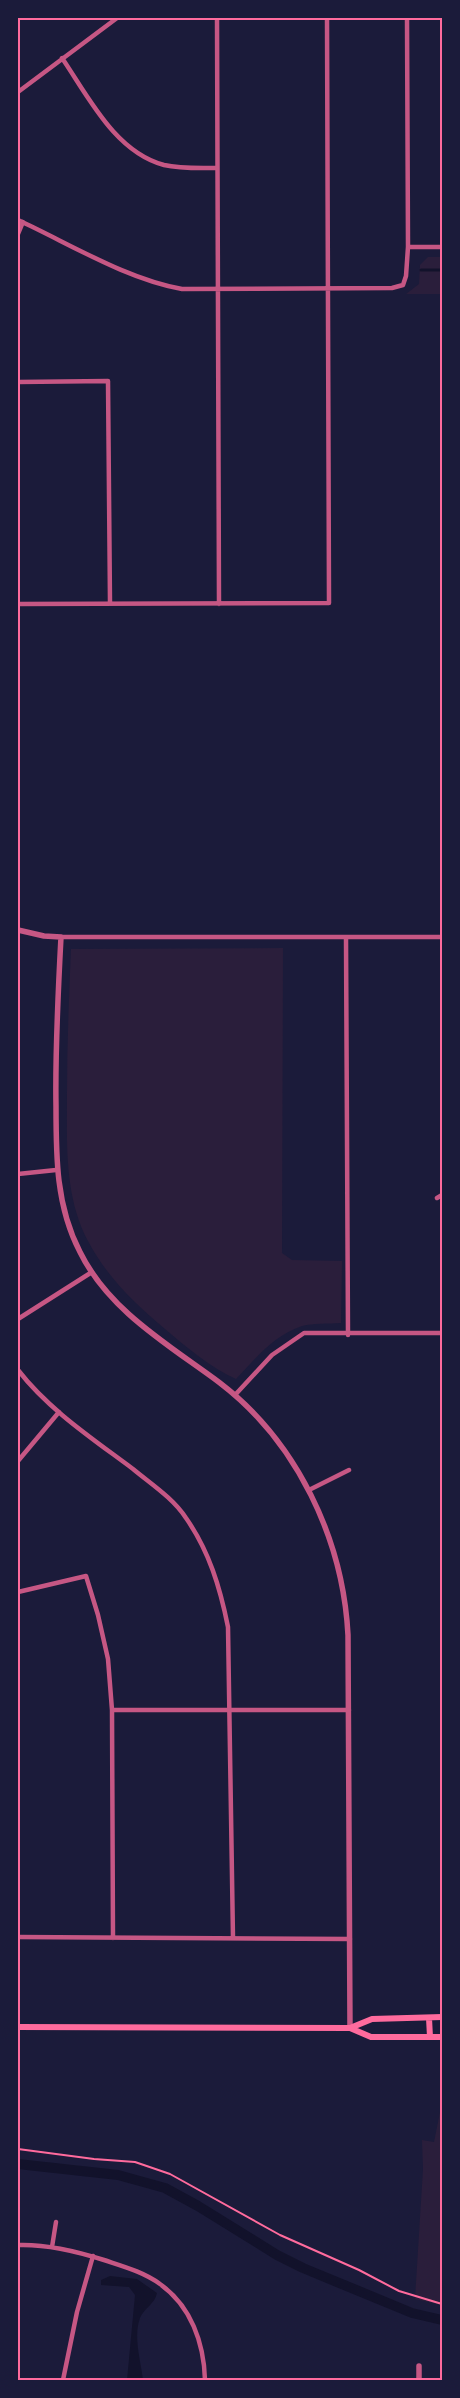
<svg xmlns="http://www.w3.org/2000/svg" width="460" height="2398" viewBox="0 0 460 2398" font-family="Quicksand,sans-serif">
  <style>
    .green { fill: #2a1e3b }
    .water { fill: #12122b }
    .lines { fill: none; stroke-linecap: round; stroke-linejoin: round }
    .stream { stroke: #12122b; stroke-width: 3 }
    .canal { stroke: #12122b; stroke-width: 10 }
    .path { stroke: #ff6b9d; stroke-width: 2 }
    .minor { stroke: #c65784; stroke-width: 4.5 }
    .tertiary { stroke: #c65784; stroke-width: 5.5 }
    .secondary { stroke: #ff6b9d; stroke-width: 6 }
    .neatline { fill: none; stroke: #ff6b9d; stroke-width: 2 }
  </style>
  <rect width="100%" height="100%" fill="#1b1b3a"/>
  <path class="green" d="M428,257h14v37h-36l13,-10 1,-19z
    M283,948l-1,305 10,7 50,1 -1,62c-13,1 -28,0 -39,3 -28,9 -47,33 -66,53 -26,-12 -50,-32 -71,-50 -31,-26 -58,-52 -77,-88 -24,-45 -21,-98 -21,-148 0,-48 2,-96 4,-144z
    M442,2054v251l-27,-6 8,-130 -1,-29 12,2 6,-30 1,-54z"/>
  <path class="water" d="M110,2276l27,3 20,14c-2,11 -13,15 -17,25 -7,19 1,44 3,62h-16l8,-85 -6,-8 -28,-2v-5z"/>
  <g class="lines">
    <path class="stream" d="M421,270h21"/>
    <path class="canal" d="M18,2164l100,11 47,13 33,18 79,49 26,13 109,45 30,7"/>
    <path class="path" d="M18,2149l76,10 41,3 35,12 110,61 79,35 40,21 43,13"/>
    <path class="minor" d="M217,18l2,586
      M62,58c26,38 53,94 102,107 17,4 35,3 53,3
      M18,92l99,-74
      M18,220c52,24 108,59 164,69l210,-1 11,-3 3,-9 2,-29 -1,-229
      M18,234l5,-12
      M408,247h34
      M18,382l90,-1 2,222
      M18,604l311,-1 -2,-585
      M61,937h381
      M346,938l2,397
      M18,1174l38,-4
      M437,1198l5,-3
      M18,1319l74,-47
      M18,1370c31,40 75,69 115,99 18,15 40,29 53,49 23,33 34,69 42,109l5,311
      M235,1395l37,-40 32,-22h138
      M18,1461l41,-49
      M309,1490l40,-20
      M18,1592l68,-16 12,39 10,44 4,51 1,228
      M112,1710h237
      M18,1937l332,2
      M18,2245c29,-1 58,6 86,15 18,6 40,12 56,24 31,22 44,59 45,96
      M52,2247l4,-25
      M63,2380l14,-68 16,-56"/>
    <path class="tertiary" d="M18,930l26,6 17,1c-3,56 -6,112 -5,169 0,51 0,100 24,146 29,59 89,93 140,131 77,59 123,156 128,252l2,393
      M419,2366v14"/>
    <path class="secondary" d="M429,2018l1,19
      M18,2027l332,1 22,-9 70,-2
      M350,2028l21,9h71"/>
  </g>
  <rect width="460" height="2398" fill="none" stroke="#1b1b3a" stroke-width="38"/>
  <rect x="19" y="19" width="422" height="2360" class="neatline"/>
</svg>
